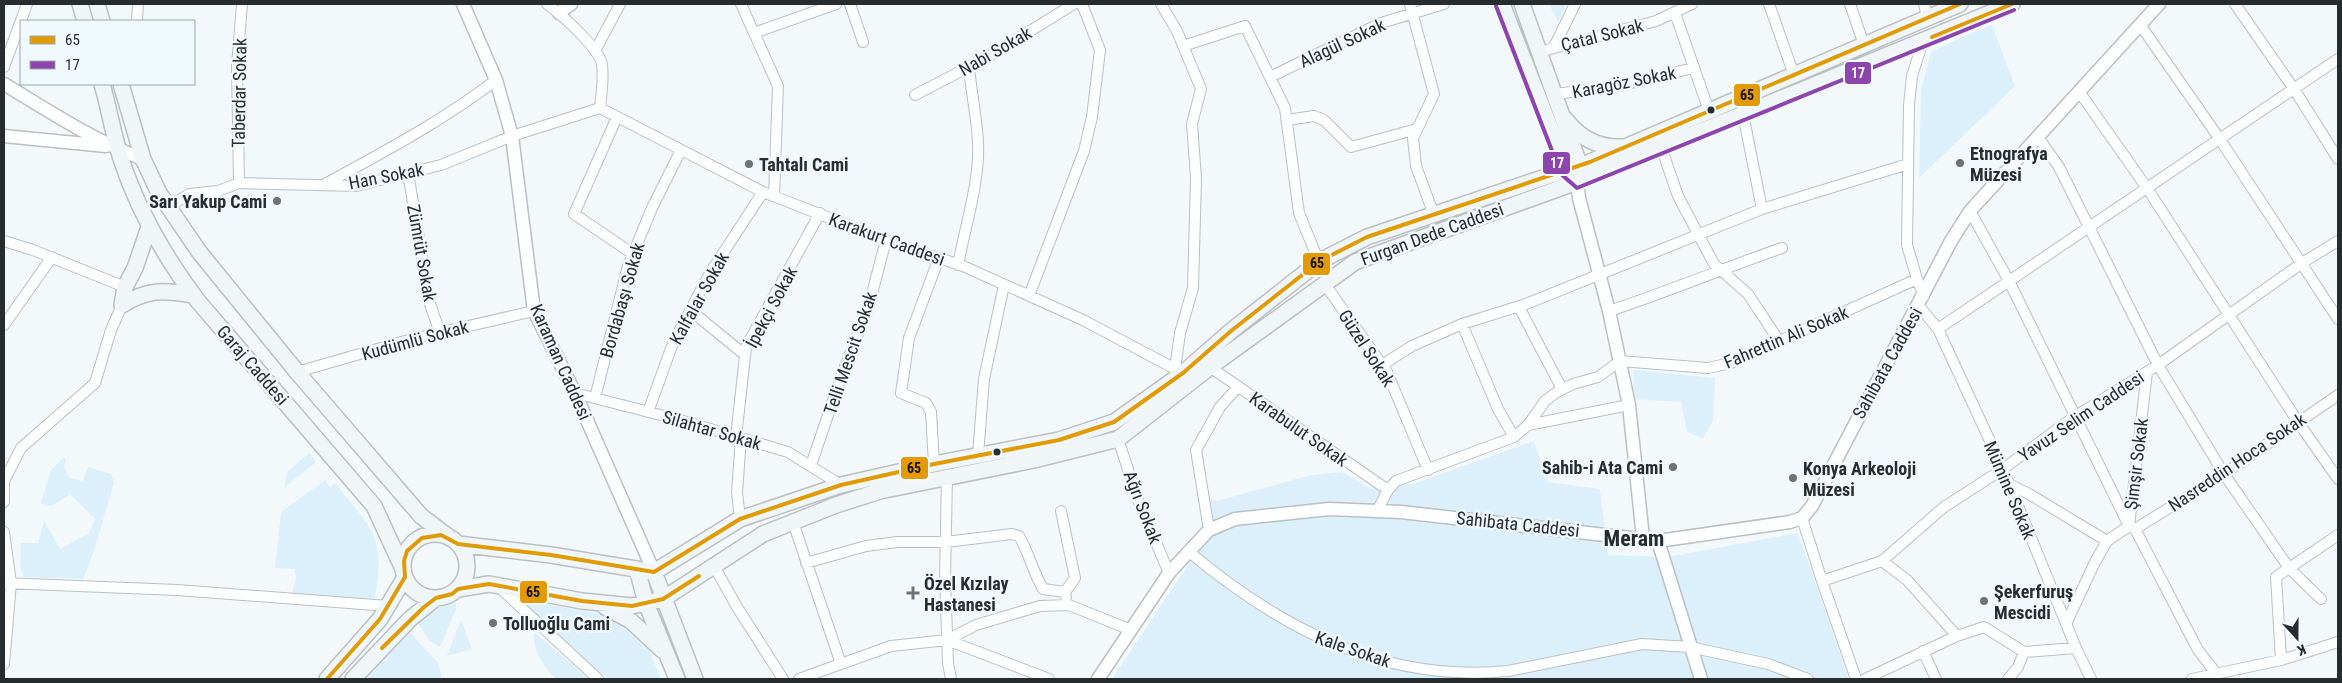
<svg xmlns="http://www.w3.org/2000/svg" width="2342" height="683" viewBox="0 0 2342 683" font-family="'Roboto Condensed',sans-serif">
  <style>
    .green { fill: #dcf0fb }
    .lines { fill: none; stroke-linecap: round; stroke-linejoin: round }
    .minor-casing { stroke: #bbc0c2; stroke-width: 12 }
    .tertiary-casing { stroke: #bbc0c2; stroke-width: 15 }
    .secondary-casing { stroke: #bbc0c2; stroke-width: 18 }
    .minor { stroke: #fdfefe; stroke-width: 10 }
    .tertiary { stroke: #fdfefe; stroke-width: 12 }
    .secondary { stroke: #f0f5f7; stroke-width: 15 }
    .bus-1-casing { stroke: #f0f9fd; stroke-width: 8 }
    .bus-2-casing { stroke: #f0f9fd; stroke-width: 8 }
    .bus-1 { stroke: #e29a05; stroke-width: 4 }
    .bus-2 { stroke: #8e44ad; stroke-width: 4 }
    .bus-dot { fill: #272c2f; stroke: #f0f9fd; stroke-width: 2 }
    .poi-dot { fill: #6e7376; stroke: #f0f9fd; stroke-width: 2 }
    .labels { text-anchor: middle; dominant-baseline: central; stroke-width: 5; stroke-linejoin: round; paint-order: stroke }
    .street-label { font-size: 18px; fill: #272c2f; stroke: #f0f9fd }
    .poi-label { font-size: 18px; font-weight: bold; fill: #272c2f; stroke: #f0f9fd; text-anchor: start }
    .district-label { font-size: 22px; font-weight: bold; fill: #272c2f; stroke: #f0f9fd }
    .line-badge { stroke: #f0f9fd; stroke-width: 2 }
    .badge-label { font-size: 14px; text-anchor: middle; font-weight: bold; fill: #fff }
    .pale-badge-label { font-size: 14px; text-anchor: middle; font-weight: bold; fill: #111 }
  </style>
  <rect width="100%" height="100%" fill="#f3f8fa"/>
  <path class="green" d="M1549,4h17l-8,18z
    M1992,25l23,61 -96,92 2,-88 10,-38 29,-14z
    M1634,370l81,8 -2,43 -10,17 -16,-6 -6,-30 -48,-3z
    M1534,441l13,41 53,7 8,66 60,2 130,-24 51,146h-737l80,-120 20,-25 -1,-35 6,2 94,-26 31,-3 29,17 45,-6z
    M309,453l7,9 -32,26 3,-16z
    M64,457l2,3 -2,6 5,12 14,3 5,-14 23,7 3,9 -20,68 -11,28 -59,-2 -4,-11 1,-23h17l6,-22 16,28 29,-16 6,-14 -25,-25 -18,12 -11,-3 10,-33z
    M325,480l5,7 5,-4c37,47 51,52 40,116l-83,-5 4,-17 -2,-8 -19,-1 6,-56z
    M514,599l82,14 29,16 25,23 11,27h-53z
    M456,602v7l-16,38 -11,-7 -12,-18 22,-15z
    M461,620l11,29 -25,7z
    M407,629l32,35 3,15h-83z
    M534,632l55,47h-34c-11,-13 -23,-28 -21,-47z"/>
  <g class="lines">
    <g class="minor-casing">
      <path id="minor" d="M547,4c15,11 48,41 54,57 4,10 0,36 -1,47
        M741,4l37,82 -4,110
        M850,4l13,38
        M1161,4l16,27 24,58 -9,35 4,54 -3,110 -13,45 -5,36
        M1410,4l24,90 -21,44 3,28 18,49
        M1769,4l25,71
        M1850,4l14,41
        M1924,4l3,13
        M2235,4l59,85 44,70
        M1675,13l34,98
        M137,21l1,-17
        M2141,26l78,112 119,181
        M754,33l82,-29
        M1923,41l-11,35 -3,29 -2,140 10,34 7,17
        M1183,46l62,-20 40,82 14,105 20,49
        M1554,47l21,-43
        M595,51l25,-47
        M1539,52l117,-31 36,-17
        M4,67l23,-63
        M1270,77l111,-54 63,-19
        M2080,93l67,95 151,234 40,57
        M1554,94l61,-7 78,-19
        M915,95l71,-37 88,-54
        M600,108l163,84 128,50 72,24 120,54 100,53
        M1743,114l19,95
        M617,117l-43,97 59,40
        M1287,120l27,-4 10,4 27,27 66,-18
        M2038,137l21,30 99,198 66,109 65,94 32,31
        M1661,147l17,49 36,68 34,30 31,47
        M408,173l22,131 10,29
        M239,183l-2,-117 5,-62
        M325,184c59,-32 117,-63 171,-104
        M168,207l21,-13 29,-3 21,-8 117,3 85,-21 71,-29 88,-28
        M1970,211l39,70 120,245 6,3 63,121 18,23 1,6
        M4,241l29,9 92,37
        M958,265c7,-38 22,-84 20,-122 -1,-25 -7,-51 -9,-76
        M1324,283l63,89 41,98
        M1029,296l55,-145 8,-34 8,-67 -18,-46
        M1919,306l19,23 65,140 73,179 15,31
        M1519,307l43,82
        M690,310l55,45
        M1609,311c58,-19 115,-43 173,-63
        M1462,324l36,85 16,28
        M4,325l48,-68
        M1938,329l400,-270
        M1382,365l30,-19 50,-22 64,-20 236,-95 146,-45
        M1210,367l178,123
        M297,372l115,-33 122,-28
        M575,393l105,27 108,32 53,33
        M595,398l33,-132 24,-58 29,-58
        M648,412l25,-69 37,-70 53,-81
        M1528,425l17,-24 12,-9 16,-8 25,-7 22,-16 88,7 23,-5 186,-84
        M736,437l10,-90 74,-134
        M1118,439l20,61 31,73
        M978,455l6,-76 20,-94
        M934,464l-3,-52 -5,-9 -25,-10 8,-55 30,-80
        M811,465l31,-91 26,-65 18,-69
        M947,476l-2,102 3,85 3,16
        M2009,484l20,10 78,47
        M4,502v-21l17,-33 74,-65 16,-53 11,-25
        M1061,511l14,67 -10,14 1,5
        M1377,511l11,-21 8,-9 118,-44 14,-12 101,-20
        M1802,518l20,63 34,98
        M740,519l-3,-27 4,-54
        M793,522l48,142
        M2135,529l89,-55 114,-79
        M1209,530l-13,-80 24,-43 18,-20
        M4,532l7,51 -7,81
        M1188,551c93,78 196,132 320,120l134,-27 48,3 78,17 40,15
        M1882,561l25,19 50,56
        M806,563l60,-17 31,-4h49l66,-8 7,2c10,17 14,36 24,53l22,3
        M714,566l23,41 46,72
        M1822,581l60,-20 62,-54 59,-38 71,-52 84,-52 144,-102 36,-22
        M4,583l173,7 211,16
        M498,586l100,93
        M2066,624l29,-62 12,-21 22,-15 18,-154
        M947,640l102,39
        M1923,651l13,28
        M2281,660l-5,-83 62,-42
        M799,679l92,-33 56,-6 29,-15 64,-19 29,-1 62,25
        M1865,679l92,-43 27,-9 40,25 52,-4
        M2008,679l10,-12 6,-15
        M2192,679l89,-19 57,-18"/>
    </g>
    <g class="tertiary-casing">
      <path id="tertiary" d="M463,4l33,76 16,56 22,175 41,82 79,179
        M559,13l12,-9
        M4,84c45,27 90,57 139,75
        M4,136l102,10
        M1577,182l2,16 30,113 20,94 14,133
        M1658,541l43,138
        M1098,679l71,-106 40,-43 26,-11 94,-10 72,3 257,29 132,-19 12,-4 10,-12 139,-265 19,-30 189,-207"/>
    </g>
    <g class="secondary-casing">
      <path id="secondary" d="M80,4l5,17
        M97,4l5,17
        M1502,4l65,167 6,6
        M1522,4l58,162 -1,9
        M102,84c7,24 11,50 19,75 17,52 44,98 76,141l177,206 29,63
        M121,84l22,75 16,34 41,60 97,119 124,144 29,22
        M1566,120c14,18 33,28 56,27
        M122,305l3,-18 10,-19 14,-41
        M122,305c26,-16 41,-15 71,-10
        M403 566a32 32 0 1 1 64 0a32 32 0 1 1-64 0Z
        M458,544l93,11 103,17
        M637,569l9,34 31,76
        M654,572l86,-53 101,-34 93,-21 125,-24 55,-18 69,-49 48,-42 89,-70 47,-24 223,-75 370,-158
        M654,572l41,107
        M458,589l31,-5 93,17 50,5 31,-7 100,-65 73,-29 44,-14 154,-31 84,-21 92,-72 145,-105 222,-80 435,-178
        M605,607l26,14 31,29
        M327,679l53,-60 25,-42
        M353,679l57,-60 26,-21"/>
    </g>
    <use href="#minor" class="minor"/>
    <use href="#tertiary" class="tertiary"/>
    <use href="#secondary" class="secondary"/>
    <g class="bus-1-casing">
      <path id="bus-1" d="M1932,37l80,-33
        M382,648l42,-41 12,-9 16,-4 6,-5 31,-5 93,17 50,5 31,-7 36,-23
        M327,679l53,-60 25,-42 -1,-16 3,-10 15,-13 19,-3 17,9 93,11 103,17 86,-53 101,-34 93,-21 125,-24 55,-18 69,-49 48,-42 89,-70 47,-24 223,-75 370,-158"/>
    </g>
    <g class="bus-2-casing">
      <path id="bus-2" d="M1496,6l65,168 16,14 437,-178"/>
    </g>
    <use href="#bus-1" class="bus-1"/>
    <use href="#bus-2" class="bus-2"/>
  </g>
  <g class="bus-dot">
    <circle cx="1711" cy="110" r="4.5"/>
    <circle cx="997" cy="452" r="4.5"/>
  </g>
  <g class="poi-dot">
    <circle cx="1960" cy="163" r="5"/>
    <circle cx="749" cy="164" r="5"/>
    <circle cx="277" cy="201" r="5"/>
    <circle cx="1673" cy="467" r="5"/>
    <circle cx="1793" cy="478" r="5"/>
    <path d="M910.5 585.5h5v5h5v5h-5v5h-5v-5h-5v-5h5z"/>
    <circle cx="1984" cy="601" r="5"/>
    <circle cx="493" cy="623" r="5"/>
  </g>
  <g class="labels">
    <g class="street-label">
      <text transform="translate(1602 35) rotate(-14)">Çatal Sokak</text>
      <text transform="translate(1342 43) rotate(-25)">Alagül Sokak</text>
      <text transform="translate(995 51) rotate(-30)">Nabi Sokak</text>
      <text transform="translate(1624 82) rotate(-11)">Karagöz Sokak</text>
      <text transform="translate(239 93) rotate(-89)">Taberdar Sokak</text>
      <text transform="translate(386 176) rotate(-11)">Han Sokak</text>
      <text transform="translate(1432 234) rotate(-20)">Furgan Dede Caddesi</text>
      <text transform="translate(887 239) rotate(20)">Karakurt Caddesi</text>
      <text transform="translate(422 253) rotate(80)">Zümrüt Sokak</text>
      <text transform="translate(699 298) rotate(-61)">Kalfalar Sokak</text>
      <text transform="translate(622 300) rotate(-74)">Bordabaşı Sokak</text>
      <text transform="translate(771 307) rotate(-62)">İpekçi Sokak</text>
      <text transform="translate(1786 337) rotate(-23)">Fahrettin Ali Sokak</text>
      <text transform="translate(415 340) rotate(-15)">Kudümlü Sokak</text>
      <text transform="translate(1367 348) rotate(57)">Güzel Sokak</text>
      <text transform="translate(850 353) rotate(-71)">Telli Mescit Sokak</text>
      <text transform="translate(561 362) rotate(66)">Karaman Caddesi</text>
      <text transform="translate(1887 363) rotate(-61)">Sahibata Caddesi</text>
      <text transform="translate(253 365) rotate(49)">Garaj Caddesi</text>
      <text transform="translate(2081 416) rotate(-34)">Yavuz Selim Caddesi</text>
      <text transform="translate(1299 429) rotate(35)">Karabulut Sokak</text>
      <text transform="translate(712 430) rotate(16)">Silahtar Sokak</text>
      <text transform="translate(2237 462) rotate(-34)">Nasreddin Hoca Sokak</text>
      <text transform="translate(2136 464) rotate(-83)">Şimşir Sokak</text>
      <text transform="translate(2010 490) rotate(67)">Mümine Sokak</text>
      <text transform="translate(1143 507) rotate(69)">Ağrı Sokak</text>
      <text transform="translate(1518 524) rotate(6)">Sahibata Caddesi</text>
      <text transform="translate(1353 649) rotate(19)">Kale Sokak</text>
    </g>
    <g class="poi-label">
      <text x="1970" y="153">Etnografya<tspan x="1970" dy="21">Müzesi</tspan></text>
      <text x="759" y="164">Tahtalı Cami</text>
      <text x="267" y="201" text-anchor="end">Sarı Yakup Cami</text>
      <text x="1663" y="467" text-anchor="end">Sahib-i Ata Cami</text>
      <text x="1803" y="468">Konya Arkeoloji<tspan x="1803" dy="21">Müzesi</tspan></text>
      <text x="924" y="583">Özel Kızılay<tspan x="924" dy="21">Hastanesi</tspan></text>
      <text x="1994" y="591">Şekerfuruş<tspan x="1994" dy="21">Mescidi</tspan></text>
      <text x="503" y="623">Tolluoğlu Cami</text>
    </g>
    <g class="district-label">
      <text x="1634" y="538">Meram</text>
    </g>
  </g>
  <g class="line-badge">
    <rect x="1844" y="61" width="28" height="24" rx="5" fill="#8e44ad"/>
    <rect x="1733" y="83" width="28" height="24" rx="5" fill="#e29a05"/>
    <rect x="1542" y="151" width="29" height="24" rx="5" fill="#8e44ad"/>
    <rect x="1302" y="252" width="29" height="24" rx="5" fill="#e29a05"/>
    <rect x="900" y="456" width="29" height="24" rx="5" fill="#e29a05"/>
    <rect x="519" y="580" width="29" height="24" rx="5" fill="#e29a05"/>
  </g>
  <g class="badge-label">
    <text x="1858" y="78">17</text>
    <text x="1557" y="168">17</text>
  </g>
  <g class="pale-badge-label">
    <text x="1747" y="100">65</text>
    <text x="1317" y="268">65</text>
    <text x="914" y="473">65</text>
    <text x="533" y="597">65</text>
  </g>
  <rect width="2342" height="683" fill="none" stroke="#272c2f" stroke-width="10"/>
  <rect x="20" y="20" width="175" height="65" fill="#f0f9fd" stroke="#a0a7ab"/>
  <rect x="30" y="36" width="25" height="8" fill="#e29a05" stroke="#a0a7ab"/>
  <text x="65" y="45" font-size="15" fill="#272c2f">65</text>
  <rect x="30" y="61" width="25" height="8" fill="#8e44ad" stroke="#a0a7ab"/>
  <text x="65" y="70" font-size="15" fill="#272c2f">17</text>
  <g transform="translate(2297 638) rotate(159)" stroke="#f0f9fd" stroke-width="4" paint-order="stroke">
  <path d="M0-4L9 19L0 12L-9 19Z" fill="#272c2f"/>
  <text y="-8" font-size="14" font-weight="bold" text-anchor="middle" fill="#272c2f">K</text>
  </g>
</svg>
